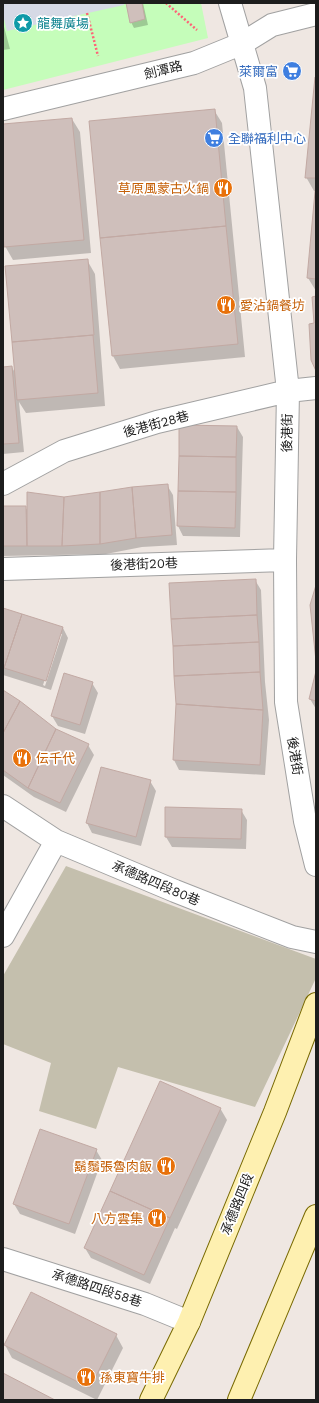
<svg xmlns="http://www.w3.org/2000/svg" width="319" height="1403" viewBox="0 0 319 1403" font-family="'Work Sans','Noto Sans TC',sans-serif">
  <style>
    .construction { fill: #c4bfad }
    .park { fill: #c5fdba }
    .plaza { fill: #d6d9e5 }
    .shadow { fill: #0003; fill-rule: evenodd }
    .building { fill: #cfbfbb; stroke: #c2a9a3 }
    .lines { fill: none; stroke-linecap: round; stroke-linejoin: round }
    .minor-casing { stroke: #a1a1a1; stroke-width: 24 }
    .secondary-casing { stroke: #786900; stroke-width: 24 }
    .path { stroke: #ff6377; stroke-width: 2.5; stroke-dasharray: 2 2; stroke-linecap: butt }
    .minor { stroke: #fff; stroke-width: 22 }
    .secondary { stroke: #fef0b0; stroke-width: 22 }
    .labels { text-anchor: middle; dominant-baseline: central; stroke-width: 3.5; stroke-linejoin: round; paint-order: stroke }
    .culture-label { font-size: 13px; fill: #0d838f; stroke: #fff; text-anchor: start }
    .street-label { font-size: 13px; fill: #1d1d1d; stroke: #fff }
    .shop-label { font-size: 13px; fill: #366cbe; stroke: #fff; text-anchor: end }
    .food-label { font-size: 13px; fill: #c56008; stroke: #fff; text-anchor: end }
  </style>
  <rect width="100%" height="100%" fill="#efe7e2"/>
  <path class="construction" d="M66,866l250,93v19l-61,129 -137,-40 -22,62 -57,-18 12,-48 -48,-19v-68z"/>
  <path class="park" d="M3,3h198l7,35 -205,52z"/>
  <path class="plaza" d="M3,3h121v2l-117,26 -4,-16z"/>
  <path class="shadow" d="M127,3h16l5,22 -14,3 -3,-6z
    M3,23l7,26 -7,1z
    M316,78v113h-2l-8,-14z
    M214,110l8,13 23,234 -125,12 -7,-13 -23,-234z
    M72,119l8,13 11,121 -78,7 -8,-14 -2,-24v-97z
    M316,192v99l-8,-13z
    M87,260l8,14 10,132 -79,7 -7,-11 5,50 -21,2v-86l9,-1 4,8z
    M237,427l6,10 -3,100 -57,-1 -5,-10z
    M167,485l6,10 4,50 -35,2 -36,7 -103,2v-49h22l3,4 36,-13z
    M255,580l6,10 4,92 4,38 -4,55 -86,-5 -5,-10z
    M3,609l60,19 5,10 -17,52 -48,-15zM60,634h2l-17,52 -2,-1z
    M316,675v34l-6,-10z
    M92,683l6,10 -13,41 -27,-8 -6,-10z
    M3,691l52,38 33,16 6,10 -28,57 -32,-15 -31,-22z
    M101,768l49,13 6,10 -15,55 -49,-13 -5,-10z
    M241,810l6,10 -1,29 -74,-2 -6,-10z
    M220,1108l7,12 -50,109 -2,-1 -25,56 -59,-26 -6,-10z
    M96,1150l6,10 -27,74 -55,-20 -6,-10z
    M116,1335l7,13 -26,52 -85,-42 -7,-13z"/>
  <path class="building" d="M126,3h16l3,16 -15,4z
    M315,77h1v101h-11z
    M215,109l11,117 -126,12 -11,-117z
    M72,118l12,122 -80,7 -1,-13v-110z
    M316,181v98l-9,-1z
    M226,226l12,118 -126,12 -12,-118z
    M88,259l6,76 -82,7 -7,-76z
    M316,296v75l-5,-11 -2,-36 5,-1 -2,-26z
    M93,335l5,58 -81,7 -5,-58z
    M12,366l7,77 -16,1v-77z
    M179,425l58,1 -1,31 -57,-1z
    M179,456l57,1v35l-58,-1z
    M168,484l4,51 -36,3 -4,-51z
    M132,487l4,51 -36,6v-52z
    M178,491l58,1 -1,36 -58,-2z
    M27,492l37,5 -2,49h-35z
    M100,492v52l-38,2 2,-49z
    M3,506h23l1,40h-24z
    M256,579l1,36 -86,4 -2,-36z
    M316,585v76l-6,-56z
    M3,608l19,6 -18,54 -1,-1z
    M22,614l41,13 -17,54 -42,-13z
    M257,615l2,27 -86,4 -2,-27z
    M259,642l1,30 -86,4 -1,-30z
    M316,671v30l-7,-2z
    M260,672l3,38 -87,-6 -2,-28z
    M64,673l29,9 -13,43 -29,-9z
    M3,690l17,11 -17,32z
    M20,701l36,28 -28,59 -25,-18v-37z
    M176,704l87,6 -3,55 -87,-5z
    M56,729l33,15 -29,59 -32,-15z
    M101,767l50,13 -15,57 -50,-14z
    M165,807l77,2 -1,30 -76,-2z
    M160,1081l61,27 -51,110 -60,-27z
    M40,1129l57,20 -28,75 -56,-20z
    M110,1191l60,27 -26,57 -60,-27z
    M31,1292l86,42 -27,54 -86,-43z
    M3,1373l52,27h-52z"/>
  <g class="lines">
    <g class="minor-casing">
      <path id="minor" d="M230,3l25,85 33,303 -3,169 1,142 19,119 11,44
        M3,109l191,-46 49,-20 29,-18 44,-11
        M3,484l61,-33 93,-29 131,-31 28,-3
        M3,569l282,-9
        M3,806l53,35 119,50 117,46 24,5
        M3,936l53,-95
        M3,1259l142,45 44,18"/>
    </g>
    <g class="secondary-casing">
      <path id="secondary" d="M151,1400l38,-78 86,-210 41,-108
        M239,1400l77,-184"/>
    </g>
    <path class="path" d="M166,3l31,27
      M87,13l11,43"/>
    <use href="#minor" class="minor"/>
    <use href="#secondary" class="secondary"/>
  </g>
  <defs>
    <g id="sight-disc" transform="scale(1)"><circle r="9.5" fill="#0f9aa8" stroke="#fff"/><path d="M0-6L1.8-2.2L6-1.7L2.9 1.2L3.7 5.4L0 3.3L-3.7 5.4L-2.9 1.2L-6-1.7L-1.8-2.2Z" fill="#fff"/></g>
    <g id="supermarket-disc" transform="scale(1)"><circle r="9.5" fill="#3f7fe0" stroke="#fff"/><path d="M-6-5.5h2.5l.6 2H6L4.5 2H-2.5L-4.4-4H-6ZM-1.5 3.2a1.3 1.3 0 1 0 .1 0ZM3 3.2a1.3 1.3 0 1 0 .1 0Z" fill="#fff"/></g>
    <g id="restaurant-disc" transform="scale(1)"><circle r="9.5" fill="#e8710a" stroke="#fff"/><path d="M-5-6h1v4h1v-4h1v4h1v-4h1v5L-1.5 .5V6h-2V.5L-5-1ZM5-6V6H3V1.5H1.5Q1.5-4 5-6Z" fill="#fff"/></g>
  </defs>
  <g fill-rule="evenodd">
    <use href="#sight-disc" x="23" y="23"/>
    <use href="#supermarket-disc" x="292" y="71"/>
    <use href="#supermarket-disc" x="214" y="138"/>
    <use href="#restaurant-disc" x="223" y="188"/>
    <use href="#restaurant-disc" x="226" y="305"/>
    <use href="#restaurant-disc" x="22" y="758"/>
    <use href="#restaurant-disc" x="166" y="1166"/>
    <use href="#restaurant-disc" x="157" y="1218"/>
    <use href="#restaurant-disc" x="86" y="1377"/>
  </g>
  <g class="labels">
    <g class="culture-label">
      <text x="37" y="23">龍舞廣場</text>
    </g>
    <g class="street-label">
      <text transform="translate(163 70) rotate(-14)">劍潭路</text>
      <text transform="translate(156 424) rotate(-15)">後港街28巷</text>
      <text transform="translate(287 433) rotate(-89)">後港街</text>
      <text transform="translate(144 564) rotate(-2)">後港街20巷</text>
      <text transform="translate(295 756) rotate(81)">後港街</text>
      <text transform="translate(156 883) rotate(23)">承德路四段80巷</text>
      <text transform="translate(237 1204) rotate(-68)">承德路四段</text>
      <text transform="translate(97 1288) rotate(18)">承德路四段58巷</text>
    </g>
    <g class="shop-label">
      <text x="278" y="71">萊爾富</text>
      <text x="228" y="138" text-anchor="start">全聯福利中心</text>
    </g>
    <g class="food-label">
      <text x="209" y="188">草原風蒙古火鍋</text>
      <text x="240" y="305" text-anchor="start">愛沾鍋餐坊</text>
      <text x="36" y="758" text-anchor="start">伝千代</text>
      <text x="152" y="1166">鬍鬚張魯肉飯</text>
      <text x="143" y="1218">八方雲集</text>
      <text x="100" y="1377" text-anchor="start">孫東寶牛排</text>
    </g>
  </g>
  <rect width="319" height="1403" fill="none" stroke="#1d1d1d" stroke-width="8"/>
</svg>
